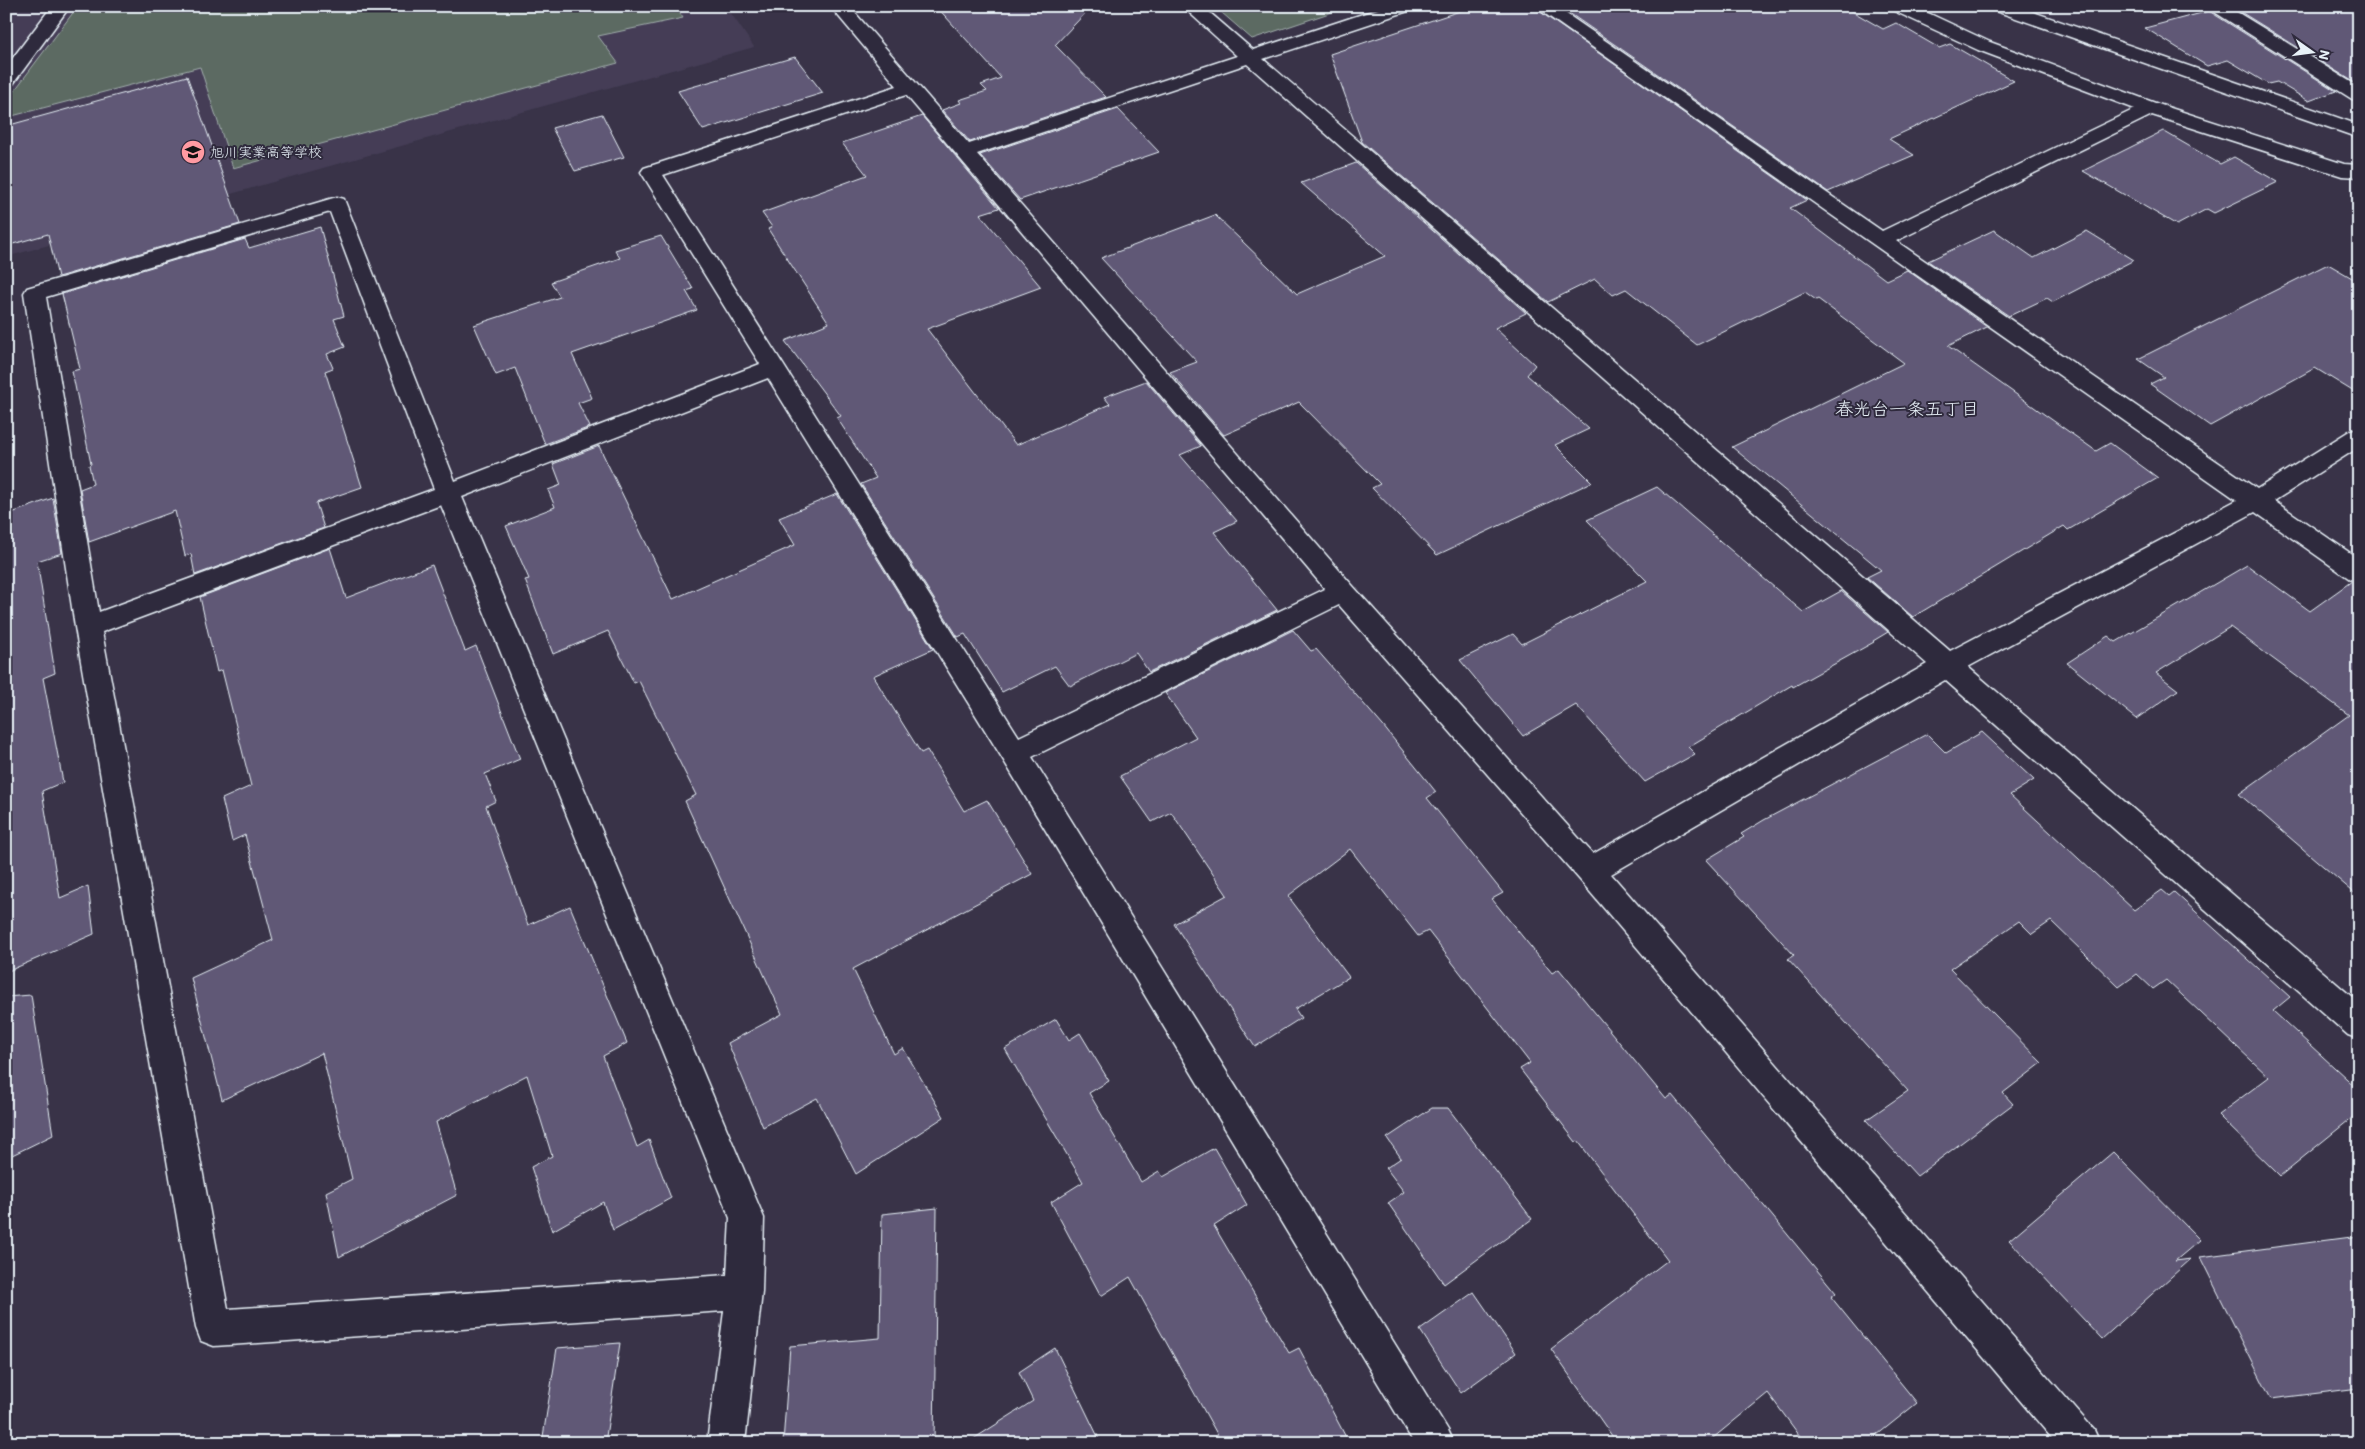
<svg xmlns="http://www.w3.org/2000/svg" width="2365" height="1449" viewBox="0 0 2365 1449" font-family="Itim,'Klee One',sans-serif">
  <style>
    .built { fill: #453e56 }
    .green { fill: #5c6b62; stroke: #a2aead }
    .building { fill: #605976; stroke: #e8f1f8 }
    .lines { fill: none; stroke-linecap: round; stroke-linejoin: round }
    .service-casing { stroke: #e8f1f8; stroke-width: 3 }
    .minor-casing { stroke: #e8f1f8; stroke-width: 3 }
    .service { fill: #2f2a3d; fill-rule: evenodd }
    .minor { fill: #2f2a3d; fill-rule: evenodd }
    .labels { text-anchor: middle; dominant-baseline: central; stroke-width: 4; stroke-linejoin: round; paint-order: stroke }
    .far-poi-label { font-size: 14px; fill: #e8f1f8; stroke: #2f2a3d; text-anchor: start }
    .neighbourhood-label { font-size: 18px; fill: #e8f1f8; stroke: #2f2a3d }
  </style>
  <rect width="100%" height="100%" fill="#393348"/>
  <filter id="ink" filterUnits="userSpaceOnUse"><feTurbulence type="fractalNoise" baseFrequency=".02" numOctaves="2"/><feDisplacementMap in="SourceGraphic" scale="10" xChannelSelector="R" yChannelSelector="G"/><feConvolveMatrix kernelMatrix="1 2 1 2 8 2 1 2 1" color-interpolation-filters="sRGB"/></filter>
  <g filter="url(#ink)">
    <path class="built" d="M6,6h720l28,41 -748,210z"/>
    <path class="green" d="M78,6h597l8,12 -85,18 20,27 -385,105 -33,-101 -188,49 -6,-14z
      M1214,6h136l-98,33z"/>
    <path class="building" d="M936,6h156l-37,39 51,52 -136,45 -28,-32 19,-7 -2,-3 28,-9 -6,-6 20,-7z
      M1475,6h57l275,194 -17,8 96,72 21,-10 80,57 -39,19 148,105 14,-8 48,35 -90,52 -4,-4 -151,91 -46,-40 14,-7 -149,-123 172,-84 -86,-64 -2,1 -11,-8 -108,53 -71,-56 -13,6 -18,-16 -47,23 -186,-160 -32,-88z
      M1559,6h284l40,23 13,-6 43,25 11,-4 64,37 -125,58 25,16 -86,37z
      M2231,6h128v77l-2,1z
      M2209,11l127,80 -27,10 -32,-19 -9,2 -40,-24 -21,6 -62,-38z
      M795,57l28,36 -120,37 -25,-39z
      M187,76l53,148 -182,53 -10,-43 -42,12v-120z
      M1118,109l41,43 -139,48 -40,-45z
      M602,114l22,43 -49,14 -23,-43z
      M922,116l77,92 -19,6 61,73 -114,42 89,116 94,-41 -6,-7 42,-16 55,65 -21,9 57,66 -23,11 63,78 -128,62 -13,-19 -66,33 -15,-20 -53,26 -37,-58 -7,3 -97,-153 15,-6 -39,-60 4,-2 -56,-75 44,-18 -61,-94 4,-2 -10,-14 105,-38 -25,-32z
      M2163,131l57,33 14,-7 44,25 -64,31 -7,-4 -30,16 -94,-54z
      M1356,163l170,150 -31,15 40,37 -8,10 62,54 -34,16 37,37 -155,73 -65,-67 8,-4 -81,-82 -75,33 -54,-63 27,-10 -96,-104 114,-43 82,79 88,-38 -84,-73z
      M320,227l24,89 -10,3 11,28 -18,7 6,14 -8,3 37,116 -46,16 8,25 -129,47 -4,-21 -6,2 -10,-45 -86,31 -9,-53 13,-5 -4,-19 2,-1 -19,-93 8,-2 -18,-75 183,-55 4,9z
      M1994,230l40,28 53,-27 47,29 -81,42 -6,-4 -38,18 -81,-55z
      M661,236l32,53 -7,2 11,19 -125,44 20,44 -14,5 12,24 -45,17 -30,-76 -19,7 -22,-50 86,-28 -9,-15 69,-24 -5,-8z
      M2328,264l31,18v113l-44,-27 -105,58 -60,-42 14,-7 -26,-18z
      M599,446l74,153 122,-54 -16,-27 58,-24 96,155 -60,27 48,77 6,-3 37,61 23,-11 45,74 -179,95 41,85 9,-6 41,69 -88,57 -39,-76 -54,29 -35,-84 54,-29 -97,-213 11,-6 -57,-114 -5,2 -26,-52 -55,23 -28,-74 4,-1 -23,-53 49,-19 -7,-17 13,-5 -8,-21z
      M1657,487l146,125 38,-21 47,41 -15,9 1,1 -81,45 -1,-2 -104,62 7,7 -50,28 -69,-77 -53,31 -63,-76 53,-26 9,10 125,-63 -60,-61z
      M53,498l9,55 -25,8 18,112 -12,5 20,104 -21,9 18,107 28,-12 6,48 -88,38v-457z
      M330,548l16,50 86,-33 33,86 11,-5 44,113 -35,15 11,27 -10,5 42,119 42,-19 57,137 -24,13 34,91 12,-7 22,58 -58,32 -10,-28 -51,29 -21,-64 21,-11 -25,-81 -91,47 21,73 -118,62 -13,-65 26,-13 -30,-126 -100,47 -31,-122 82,-38 -28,-105 -13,6 -10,-42 29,-13 -29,-116 -5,2 -17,-75z
      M2247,565l63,46 42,-30 7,3v313l-120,-103 110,-79 -119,-88 -74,46 22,17 -41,29 -70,-56 41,-27 8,6z
      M1293,630l18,21 5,-2 67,77 53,66 -9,6 76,95 -11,6 60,74 7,-4 107,130 6,-4 164,198 -5,4 86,106 -50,40h-62l-37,-50 -61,50h-90l-66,-94 117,-89 -90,-119 -2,1 -56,-73 10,-6 -102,-132 -10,5 -68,-87 -62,47 61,81 -54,32 6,9 -46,29 -81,-123 53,-29 -56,-83 -19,10 -32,-46 76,-39 -31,-44z
      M1982,732l52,48 -24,15 124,115 28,-20 7,6 5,-4 116,105 -17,14 86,79v22l-79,64 -62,-61 51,-38 -103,-97 -13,9 -16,-15 -18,13 -68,-66 -19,13 -13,-13 -69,48 92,94 -39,30 10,11 -96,72 -51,-56 42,-29 -120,-132 6,-4 -88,-95 38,-23 -3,-3 23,-14 163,-86 19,19z
      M31,995l22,140 -47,23v-161z
      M1056,1019l13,21 11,-7 29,48 -20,12 52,89 18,-11 4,6 51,-29 33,57 -33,21 75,127 10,-5 50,95h-127l-92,-166 -29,19 -50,-94 32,-20 -78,-133z
      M1432,1108h16l84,111 -88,65 -56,-81 16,-11 -18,-24 15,-10 -14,-20z
      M2113,1152l87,88 -25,21 16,-2 -89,80 -93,-99z
      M937,1208l-3,235h-151l7,-97 90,-8 2,-124z
      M2359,1236v152l-88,11 -71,-142z
      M1474,1292l42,61 -55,40 -41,-63z
      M620,1343l-15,100h-63l15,-95z
      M1055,1348l46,95h-134l66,-42 -14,-29z"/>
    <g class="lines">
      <g class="service-casing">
        <path id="service" d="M52,6h18l-57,78 -7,1v-18z"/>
      </g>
      <g class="minor-casing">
        <path id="minor" d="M830,6h19l120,138 268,-88 -55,-50h20l51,44 134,-44h27l-3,4 -148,49 687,592 287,-151 -703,-494h21l327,225 253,-122 -157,-59 -86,-40 -3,-4h24l77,36 168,62 186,60 15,1v12l-17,-1 -190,-61 -256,126 361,248 94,-59 8,-2v19l-85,54 85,58v23l-9,-3 -95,-67 -287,155 391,336v36l-11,-4 -403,-355 -334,194 483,556 6,13h-44l-476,-563 -241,-275 -307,152 416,673 6,13h-40l-410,-682 -236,-383 -306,119 302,721 -2,74 -17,151h-38l17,-132 -510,35 -13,-5 -5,-13 -121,-701 -51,-334 3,-5 303,-89 7,-2 7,2 111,282 305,-117 -119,-192 3,-4 253,-82zM1247,64l680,600 -334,190 -241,-269 -375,-431zM906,95l419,494 -306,148 -356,-562zM330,212l104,277 -335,123 -53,-315zM441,505l289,713 -3,57 -499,34 -126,-677z
          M1990,6h26l343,119v13l-366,-128z
          M2205,6h22l132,81v14l-7,-2z"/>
      </g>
      <use href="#service" class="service"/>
      <use href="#minor" class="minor"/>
    </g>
  </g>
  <defs>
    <g id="school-disc" transform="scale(1.25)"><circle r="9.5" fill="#ff9aa2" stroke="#2f2a3d"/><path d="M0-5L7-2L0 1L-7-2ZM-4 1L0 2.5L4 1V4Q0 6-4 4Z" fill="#111"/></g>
  </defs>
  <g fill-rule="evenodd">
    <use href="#school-disc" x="193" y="152"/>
  </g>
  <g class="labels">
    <g class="far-poi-label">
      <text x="210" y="152">旭川実業高等学校</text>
    </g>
    <g class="neighbourhood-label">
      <text x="1907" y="409">春光台一条五丁目</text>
    </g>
  </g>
  <rect width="2365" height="1449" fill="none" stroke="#2f2a3d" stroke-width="25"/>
  <rect x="12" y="12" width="2340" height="1424" fill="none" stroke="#e8f1f8" stroke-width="2" filter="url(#ink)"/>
  <g transform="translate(2312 52) rotate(104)" stroke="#2f2a3d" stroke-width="4" paint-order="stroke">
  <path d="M0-4L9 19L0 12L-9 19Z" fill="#e8f1f8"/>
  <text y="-8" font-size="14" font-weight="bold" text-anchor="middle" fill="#e8f1f8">N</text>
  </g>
</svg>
